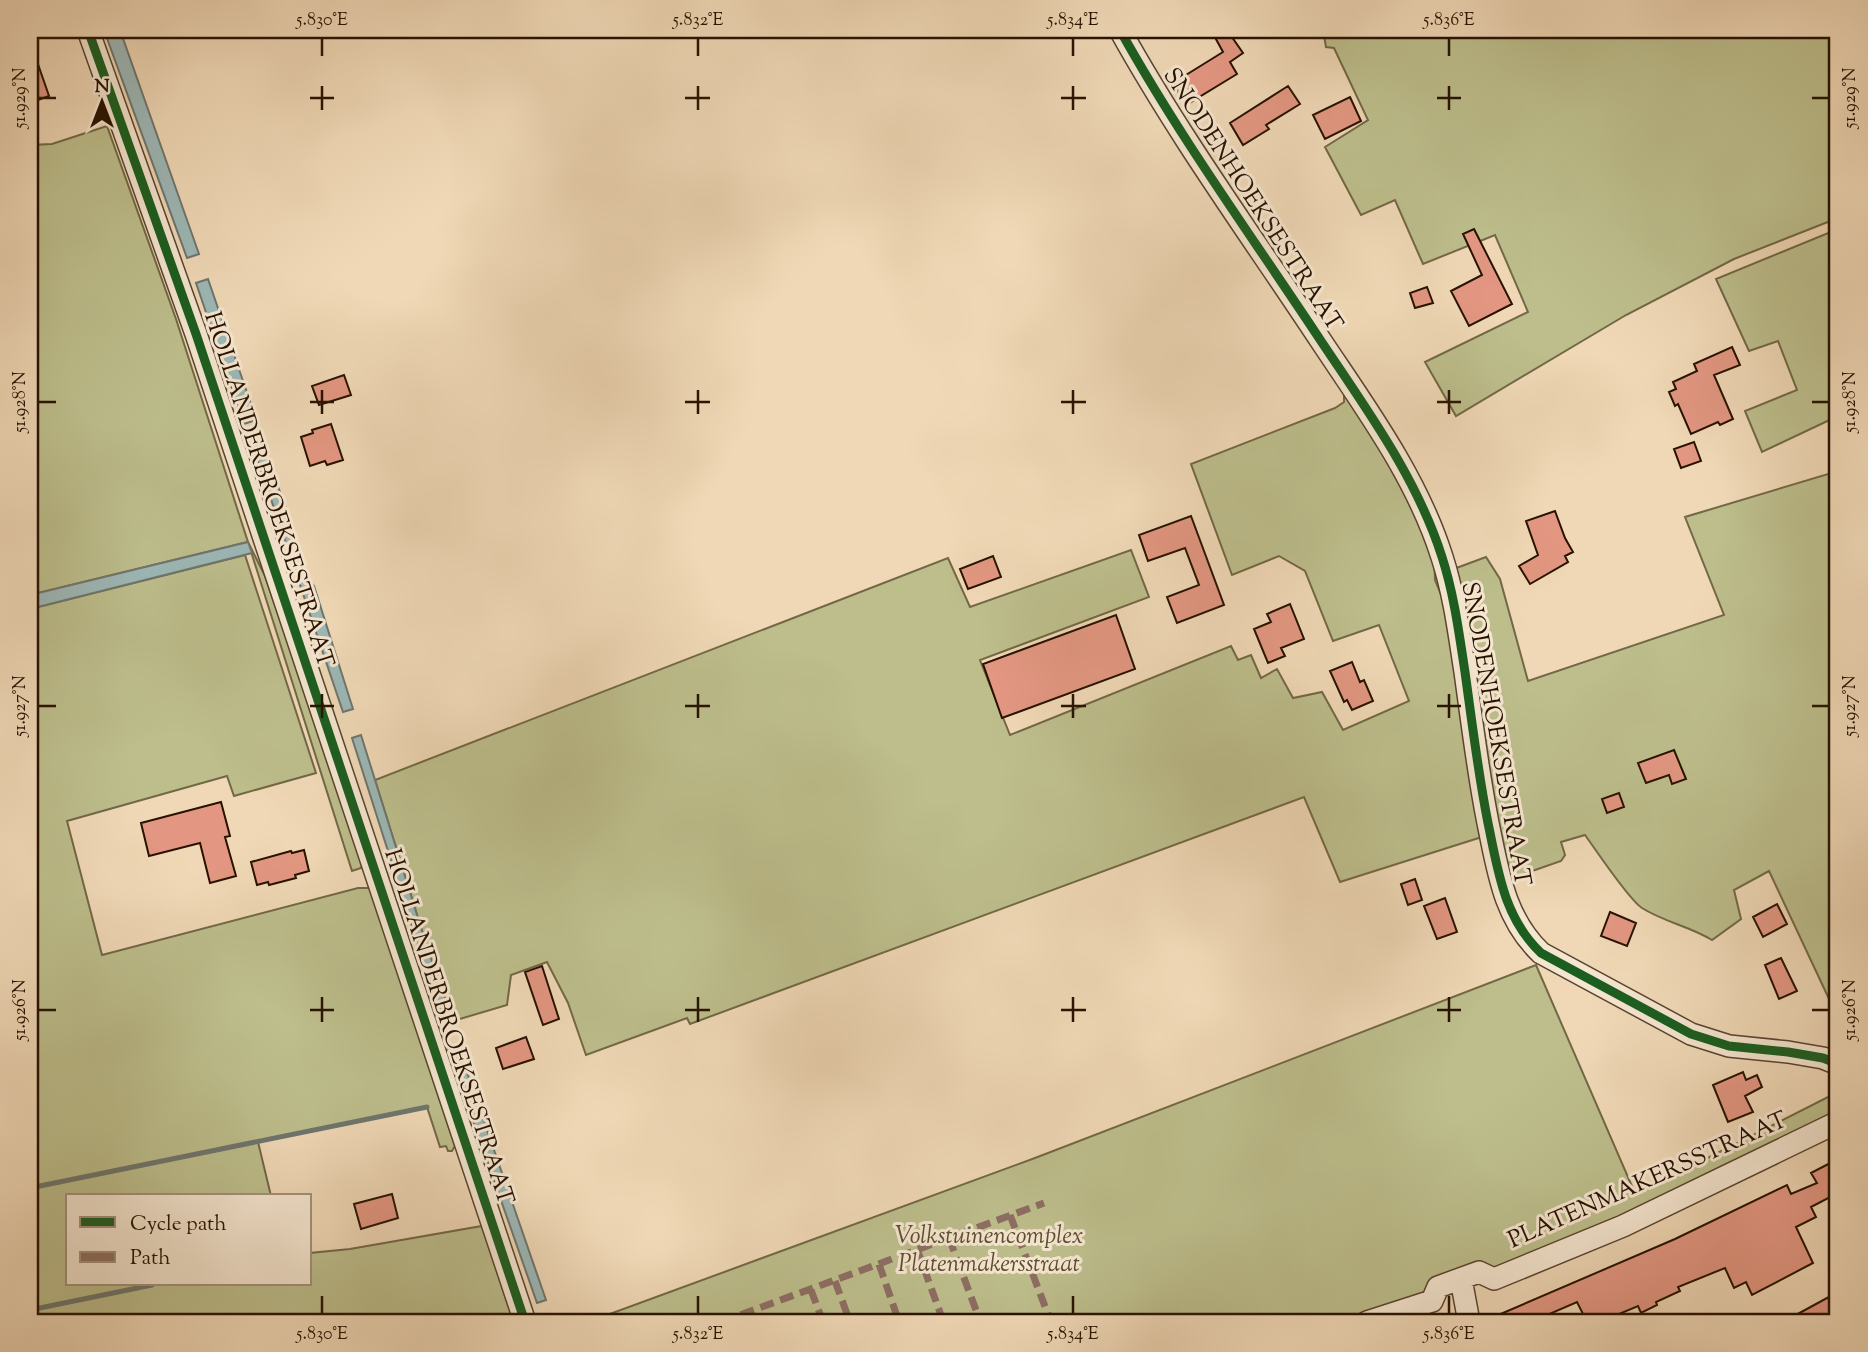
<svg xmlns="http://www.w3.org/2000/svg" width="1868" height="1352" viewBox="0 0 1868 1352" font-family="'Sorts Mill Goudy',serif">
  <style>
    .green { fill: #bdbe8c; stroke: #726846; stroke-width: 2 }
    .water { fill: #9db8b7; stroke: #6e766e; stroke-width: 2 }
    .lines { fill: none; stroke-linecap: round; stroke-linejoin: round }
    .stream { stroke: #6e766e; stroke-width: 5 }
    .building { fill: #e39782; stroke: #271200; stroke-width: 2 }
    .minor-casing { stroke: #59442e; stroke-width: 24 }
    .minor { stroke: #f5e6d0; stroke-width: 21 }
    .quiet { stroke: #8d6e63; stroke-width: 7; stroke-dasharray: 14 7; stroke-linecap: butt }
    .cycleway-casing { stroke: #f5e6d0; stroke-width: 13 }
    .cycleway { stroke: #1b5e20; stroke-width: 9 }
    .ticks { fill: none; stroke: #271200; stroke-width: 2.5 }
    .labels { text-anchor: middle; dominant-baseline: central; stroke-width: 6; stroke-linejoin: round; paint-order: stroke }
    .street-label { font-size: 24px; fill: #271200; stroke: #f5e6d0 }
    .park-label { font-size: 24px; font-style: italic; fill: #5c4e31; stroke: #f5e6d0 }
    .neatline { fill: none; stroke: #271200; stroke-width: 2.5 }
    .ticks-label { font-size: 18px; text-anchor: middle; fill: #271200 }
  </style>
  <rect width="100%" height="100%" fill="#f0d8b6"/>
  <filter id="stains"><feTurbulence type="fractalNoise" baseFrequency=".00286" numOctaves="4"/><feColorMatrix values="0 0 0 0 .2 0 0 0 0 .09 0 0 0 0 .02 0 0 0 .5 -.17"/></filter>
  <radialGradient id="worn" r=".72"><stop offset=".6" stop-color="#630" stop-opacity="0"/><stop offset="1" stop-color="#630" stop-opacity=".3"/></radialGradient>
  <path class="green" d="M1323,30h515v188l-104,41 -108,56 -170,101 -31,-54 103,-50 -33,-77 -72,29 -28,-64 -34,15 -36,-68 43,-27 -34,-72 -8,-1z
    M107,126l69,193 72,223 17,34 98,286 -2,6 -9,3 -104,-329 -218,53v-450l22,-1z
    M1838,229v187l-76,36 -17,-41 52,-21 -19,-49 -29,10 -33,-72z
    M1344,395l22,25 36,60 32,72 1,28 16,38 34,218 -145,46 -36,-85 -614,227 -3,-6 -101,37 -18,-52 -21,-41 -36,13 -4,30 -54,16 -25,-71 -53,-170 573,-222 22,49 161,-57 18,47 -169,63 30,75 221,-89 7,14 13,-5 10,23 16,-9 16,29 29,-6 21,38 66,-29 -30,-76 -46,16 -28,-70 -26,-15 -47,19 -41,-111 144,-56 9,-6z
    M1838,471v583l-7,-6 6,-32 -68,-145 -35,19 7,29 -29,21c-23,-14 -48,-18 -70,-32 -13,-8 -46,-58 -57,-73l-24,7 4,13 -4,6 -43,15 -12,-1 -55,-305 35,-13 14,22 28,102 196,-66 -39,-98z
    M245,555l71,218 -82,23 -7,-20 -160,45 35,134 256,-67h13l84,258 -3,5h-4l-2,-5 -6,1 -13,-40 -169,35 13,54h-203v88h242v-31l40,-4 132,-23 32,96h-484v-713z
    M1536,965l98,226 58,-25 146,-74v22l-187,90 -159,66 -156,52h-748l447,-164z"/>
  <path class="water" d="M104,30h16l79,224 -12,4z
    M208,279l46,134 -1,8 -9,3 -48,-141z
    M261,443l23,59 23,75 7,9 39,123 -10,3 -90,-266z
    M248,542l4,11 -222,56v-14z
    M361,735l67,215 25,71 -10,3 -91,-286z
    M458,1046l88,254 -9,3 -89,-254z"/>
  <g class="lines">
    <path class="stream" d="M30,1188l397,-81
      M30,1310l122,-25"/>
  </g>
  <path class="building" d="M1211,30h16l16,23 -13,9 7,12 -51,31 -13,-22 50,-31z
    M30,47h2l17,49 -19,7z
    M1288,86l12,18 -34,21 3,4 -26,16 -13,-22z
    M1350,97l11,24 -36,18 -12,-24z
    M1474,229l38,75 -43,22 -18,-35 31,-16 -19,-41z
    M1427,287l6,16 -18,5 -5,-15z
    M1732,347l8,18 -26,10 19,44 -13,6 -2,-3 -27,12 -13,-30 -3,2 -6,-14 7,-3 -3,-7 24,-11 -3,-7z
    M344,375l7,20 -32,10 -7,-19z
    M331,424l12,36 -16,5 -2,-4 -15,5 -9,-29 12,-4 -1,-3z
    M1694,442l7,19 -20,7 -7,-19z
    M1555,511l10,27 8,14 -8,4 3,6 -38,22 -11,-18 19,-11 -12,-34z
    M1191,516l33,89 -47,18 -10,-26 32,-12 -14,-37 -37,13 -9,-26z
    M993,556l8,21 -33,12 -8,-20z
    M1290,604l14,35 -23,9 4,8 -17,7 -14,-34 17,-7 -4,-8z
    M1116,615l19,54 -133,49 -19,-54z
    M1352,662l8,20 4,-2 9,21 -21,9 -5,-10 -3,2 -14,-31z
    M1674,750l12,29 -14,5 -3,-9 -23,8 -8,-20z
    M1619,793l5,14 -17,6 -5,-14z
    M221,802l9,34 -5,1 11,39 -26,7 -10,-40 -51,13 -8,-33z
    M304,850l5,21 -14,4 1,3 -27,7 -1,-3 -11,3 -6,-23 40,-11 1,2z
    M1415,879l7,21 -14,5 -7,-21z
    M1445,898l12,34 -20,7 -13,-33z
    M1777,904l10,20 -24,13 -10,-20z
    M1610,912l26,11 -9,23 -26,-10z
    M1781,958l16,33 -18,8 -14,-34z
    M542,966l17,53 -16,6 -18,-53z
    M526,1037l8,22 -31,10 -7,-21z
    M1743,1072l3,8 11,-5 5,12 -17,9 8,16 -25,10 -15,-37z
    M1838,1159v34l-27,14 5,10 -20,10 17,36 -61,32 -6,-13 -12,6 -9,-20 -47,19 2,4 -24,11 1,3 -16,8 -3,-7 -38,16h-13l-10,-20 -30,13 3,7h-68l193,-83 112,-54 4,9 26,-11 -6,-10z
    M392,1194l6,24 -37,11 -7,-25z
    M1838,1292v22l-16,8h-39z"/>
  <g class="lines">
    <g class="minor-casing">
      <path id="minor" d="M88,30l108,304 329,988
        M1120,30c60,108 133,208 201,311 46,69 96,137 121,216 12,37 17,76 23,115 7,50 13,101 23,151 10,48 16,95 53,130l150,81 38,12 59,6 35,6 15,6
        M1461,1279l8,43
        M1367,1322l65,-21 6,-14 41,-15 15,7 129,-53 215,-104"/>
    </g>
    <use href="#minor" class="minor"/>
    <path class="quiet" d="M1010,1215l41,107
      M949,1238l27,72
      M917,1249l25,69
      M879,1264l20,58
      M835,1281l15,41
      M811,1290l12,32
      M721,1322l323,-119"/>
    <g class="cycleway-casing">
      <path id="cycleway" d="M88,30l108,304 329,988
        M1120,30c60,108 133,208 201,311 46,69 96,137 121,216 12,37 17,76 23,115 7,50 13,101 23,151 10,48 16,95 53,130l150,81 38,12 59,6 35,6 15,6"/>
    </g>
    <use href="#cycleway" class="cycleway"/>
  </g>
  <path class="ticks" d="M322,38v18M698,38v18M1073,38v18M1449,38v18M322,86v24M698,86v24M1073,86v24M1449,86v24M38,98h18M310,98h24M685,98h25M1061,98h25M1437,98h24M1812,98h17M322,390v24M698,390v24M1073,390v24M1449,390v24M38,402h18M310,402h24M685,402h25M1061,402h25M1437,402h24M1812,402h17M322,694v24M698,694v24M1073,694v24M1449,694v24M38,706h18M310,706h24M685,706h25M1061,706h25M1437,706h24M1812,706h17M322,997v25M698,997v25M1073,997v25M1449,997v25M38,1010h18M310,1010h24M685,1010h25M1061,1010h25M1437,1010h24M1812,1010h17M322,1296v18M698,1296v18M1073,1296v18M1449,1296v18"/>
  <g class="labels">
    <g class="street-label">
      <text transform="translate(1252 200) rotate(57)">SNODENHOEKSESTRAAT</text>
      <text transform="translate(268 490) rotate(72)">HOLLANDERBROEKSESTRAAT</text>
      <text transform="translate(1495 734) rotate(80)">SNODENHOEKSESTRAAT</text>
      <text transform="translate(448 1027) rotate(72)">HOLLANDERBROEKSESTRAAT</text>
      <text transform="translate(1648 1181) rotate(-24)">PLATENMAKERSSTRAAT</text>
    </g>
    <g class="park-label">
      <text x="989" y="1237">Volkstuinencomplex<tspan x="989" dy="28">Platenmakersstraat</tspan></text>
    </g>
  </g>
  <rect width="1868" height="1352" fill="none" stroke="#f0d8b6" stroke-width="77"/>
  <rect x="66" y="1194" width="245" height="91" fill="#f5e6d0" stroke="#a3917d" stroke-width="2"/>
  <rect x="80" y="1217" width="35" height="10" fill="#1b5e20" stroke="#a3917d" stroke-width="2"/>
  <text x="130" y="1230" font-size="21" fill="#271200">Cycle path</text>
  <rect x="80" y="1252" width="35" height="10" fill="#8d6e63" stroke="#a3917d" stroke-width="2"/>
  <text x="130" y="1264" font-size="21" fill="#271200">Path</text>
  <g transform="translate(102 102)" stroke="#f5e6d0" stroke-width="5" paint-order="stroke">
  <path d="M0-5L12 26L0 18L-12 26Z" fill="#271200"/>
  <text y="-10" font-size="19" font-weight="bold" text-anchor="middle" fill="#271200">N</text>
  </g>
  <rect x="38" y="38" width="1791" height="1276" class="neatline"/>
  <g class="ticks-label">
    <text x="322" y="25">5.830°E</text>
    <text x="698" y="25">5.832°E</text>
    <text x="1073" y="25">5.834°E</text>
    <text x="1449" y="25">5.836°E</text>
    <text transform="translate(19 98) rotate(-90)" y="6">51.929°N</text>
    <text transform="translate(1849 98) rotate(-90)" y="6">51.929°N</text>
    <text transform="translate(19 402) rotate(-90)" y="6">51.928°N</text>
    <text transform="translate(1849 402) rotate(-90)" y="6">51.928°N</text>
    <text transform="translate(19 706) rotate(-90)" y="6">51.927°N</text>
    <text transform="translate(1849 706) rotate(-90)" y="6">51.927°N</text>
    <text transform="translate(19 1010) rotate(-90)" y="6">51.926°N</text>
    <text transform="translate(1849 1010) rotate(-90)" y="6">51.926°N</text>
    <text x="322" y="1339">5.830°E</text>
    <text x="698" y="1339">5.832°E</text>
    <text x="1073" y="1339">5.834°E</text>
    <text x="1449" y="1339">5.836°E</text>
  </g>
  <rect width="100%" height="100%" filter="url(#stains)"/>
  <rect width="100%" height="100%" fill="url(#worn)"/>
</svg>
